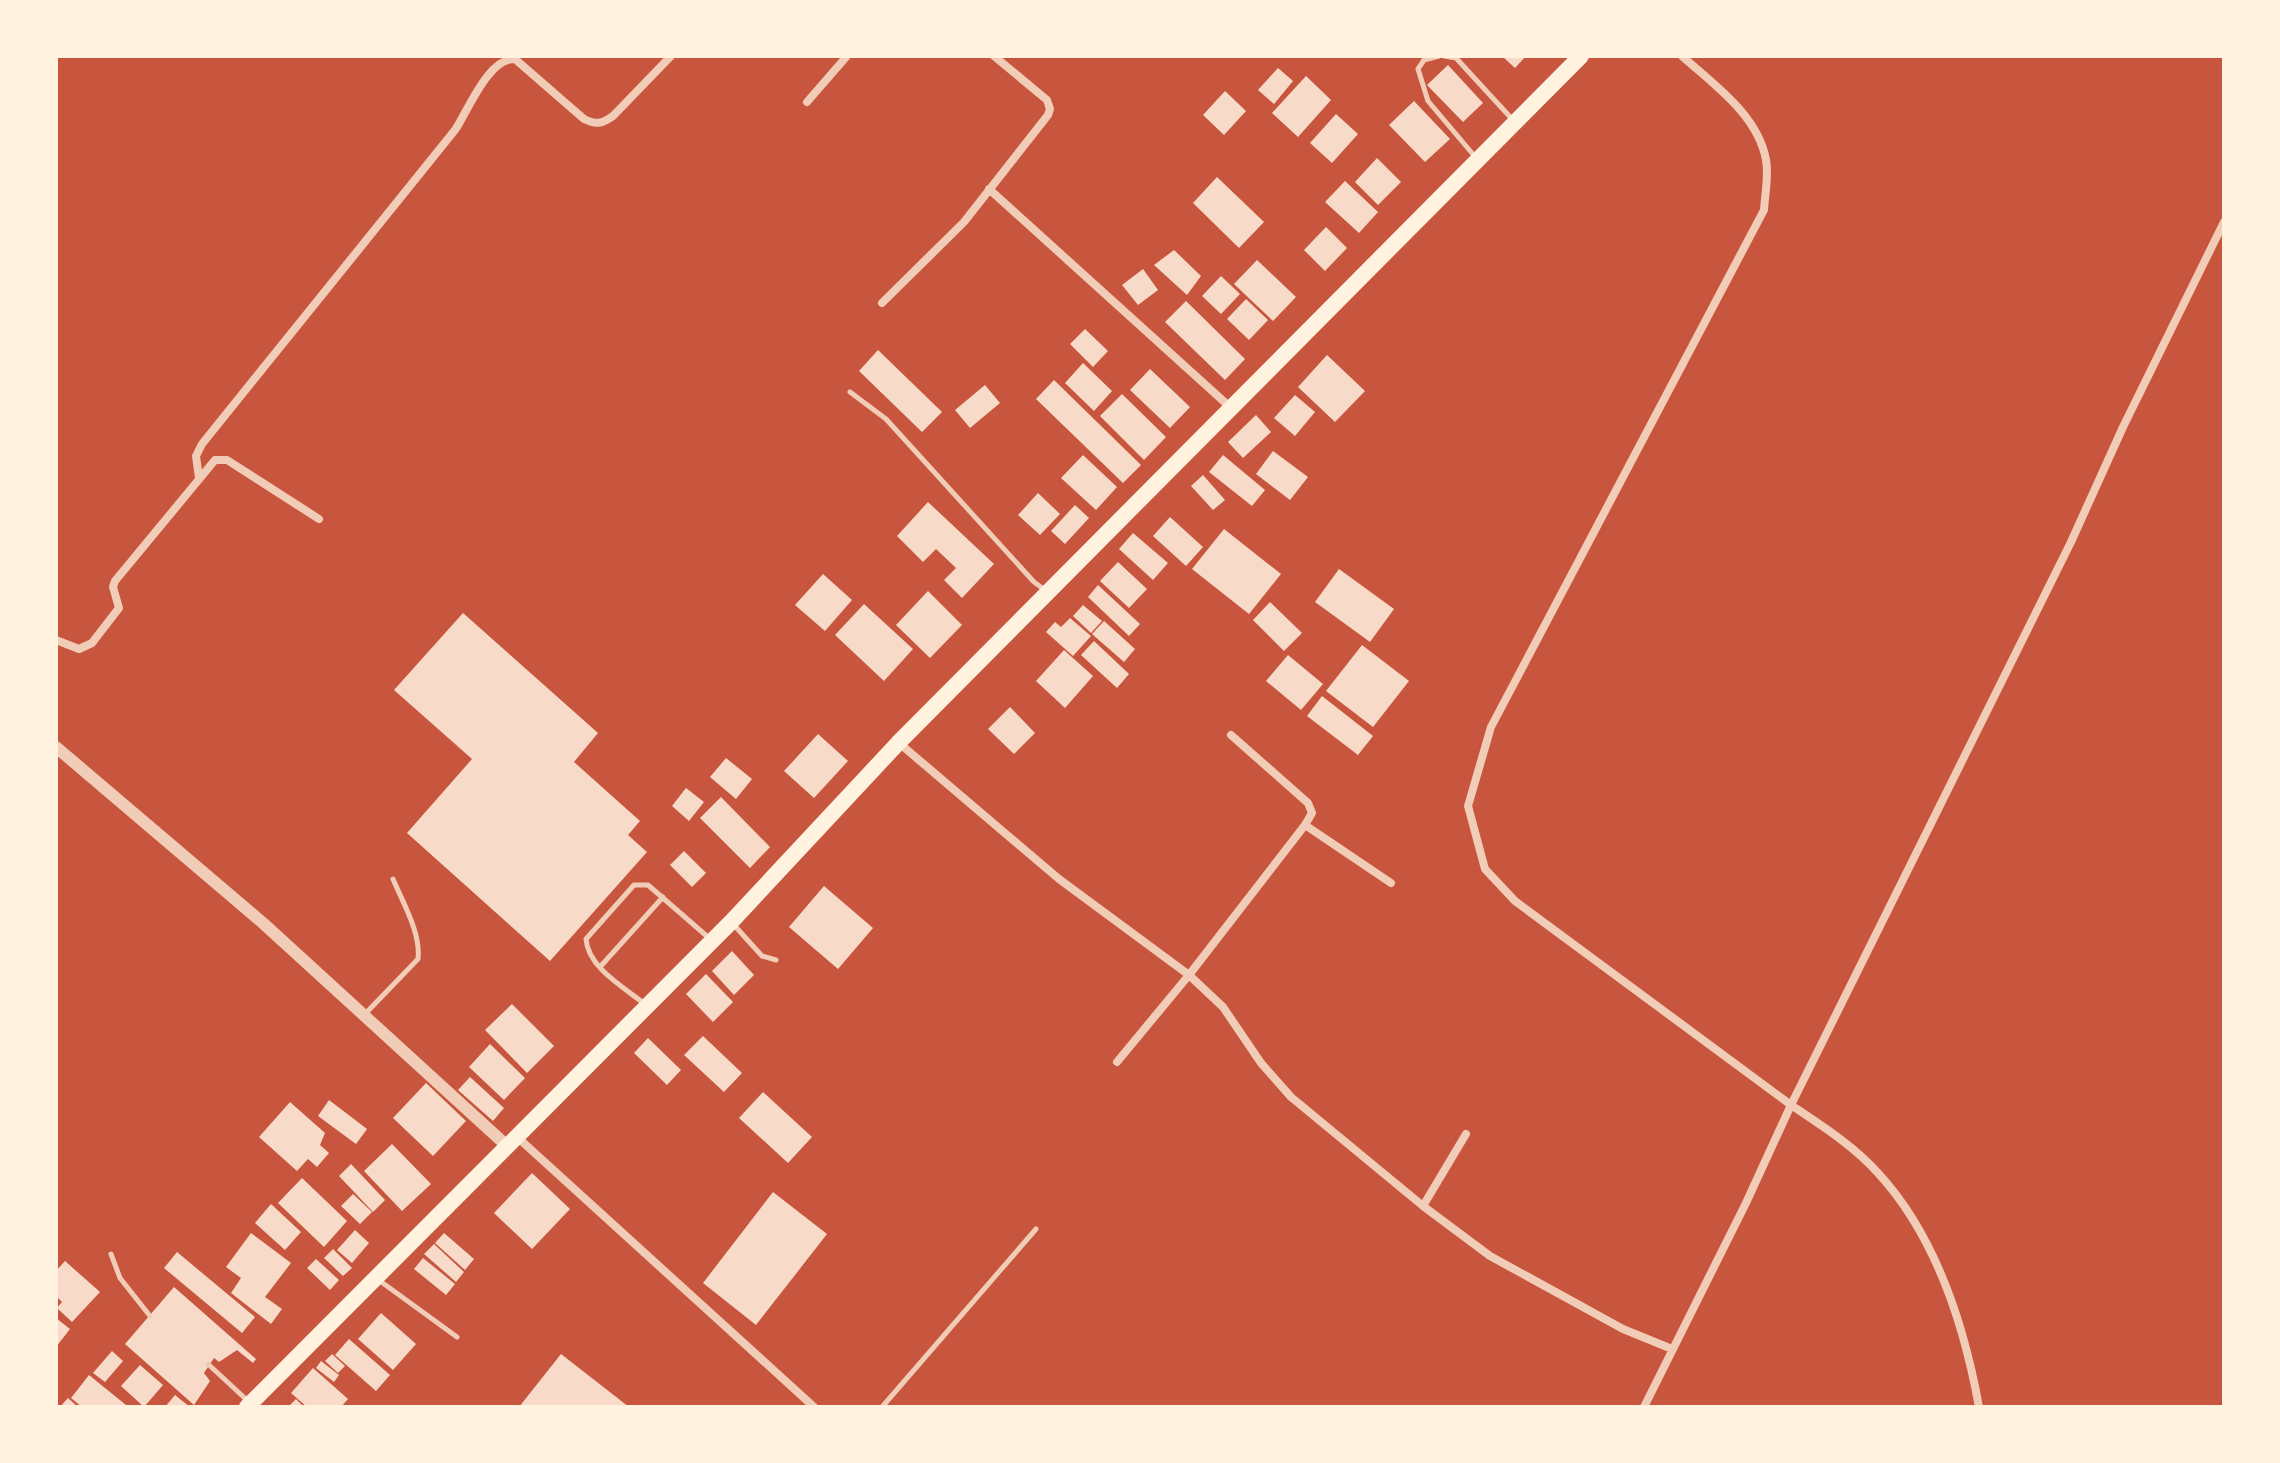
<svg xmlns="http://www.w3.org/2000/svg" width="2280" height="1463" viewBox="0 0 2280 1463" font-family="Roboto,sans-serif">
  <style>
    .building { fill: #f7dbc8 }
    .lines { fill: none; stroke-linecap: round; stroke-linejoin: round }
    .service { stroke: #f1ccb7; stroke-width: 5 }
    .minor { stroke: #f1ccb7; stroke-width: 8 }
    .tertiary { stroke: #f1ccb7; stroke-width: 12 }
    .trunk { stroke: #fff3e0; stroke-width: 16 }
  </style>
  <rect width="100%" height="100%" fill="#c8553d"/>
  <path class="building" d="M1502,56h24l-11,12z
    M1448,65l35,38 -20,19 -36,-37z
    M1278,68l15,13 -19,23 -16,-14z
    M1306,76l25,24 -33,37 -26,-24z
    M1225,91l21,20 -22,24 -21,-20z
    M1414,101l36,38 -25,23 -36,-37z
    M1336,114l22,20 -26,29 -22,-20z
    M1377,158l24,24 -23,23 -23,-23z
    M1217,177l47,45 -25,26 -46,-45z
    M1345,181l33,31 -19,21 -34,-31z
    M1326,227l21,21 -22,23 -21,-21z
    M1174,250l27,26 -14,19 -33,-30z
    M1257,260l39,37 -23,24 -39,-37z
    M1143,269l15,21 -20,15 -16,-20z
    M1221,276l19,18 -19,20 -19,-18z
    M1246,299l22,21 -19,20 -22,-21z
    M1186,301l59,58 -20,21 -60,-58z
    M1085,329l23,22 -15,16 -23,-23z
    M878,350l64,62 -20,20 -63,-61z
    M1327,355l38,36 -30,31 -37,-35z
    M1083,363l29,28 -18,20 -29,-28z
    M1150,369l40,38 -20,21 -40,-38z
    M1054,380l87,85 -18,18 -87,-84z
    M985,385l15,18 -30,25 -15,-18z
    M1122,394l44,43 -22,23 -44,-44z
    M1295,395l20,17 -20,24 -21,-18z
    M1256,415l15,17 -28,26 -15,-16z
    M1273,451l35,26 -18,23 -34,-26z
    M1083,455l34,32 -21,23 -35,-32z
    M1223,455l42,35 -13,16 -43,-34z
    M1203,475l22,25 -12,10 -22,-24z
    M1038,493l22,21 -20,21 -22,-20z
    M928,502l66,62 -32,34 -18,-18 12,-12 -20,-19 -13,13 -26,-26z
    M1075,505l14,13 -24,26 -14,-13z
    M1170,517l33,30 -17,19 -33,-30z
    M1224,529l57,45 -32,40 -57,-45z
    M1133,533l35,30 -15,17 -34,-31z
    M1118,562l29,27 -18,19 -29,-27z
    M1339,569l55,40 -24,33 -55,-40z
    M823,574l29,26 -27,31 -30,-26z
    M1098,585l42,39 -11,12 -41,-39z
    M928,591l34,34 -32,33 -34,-33z
    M1270,602l32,31 -18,18 -31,-31z
    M864,604l49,45 -29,32 -49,-46z
    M1083,605l19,16 -11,12 -18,-17z
    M463,613l135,120 -24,29 66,59 -12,14 19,17 -97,109 -143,-128 65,-74 -78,-69z
    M1070,618l21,18 -18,20 -27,-24 9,-10 6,5z
    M1104,621l31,28 -11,13 -32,-28z
    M1094,641l35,33 -12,14 -36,-33z
    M1362,645l47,36 -36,46 -47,-36z
    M1064,650l29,26 -28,32 -29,-27z
    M1288,655l35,29 -22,26 -35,-29z
    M1322,696l51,40 -15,19 -51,-39z
    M1010,707l25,26 -21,21 -26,-25z
    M818,734l30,27 -34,37 -30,-27z
    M726,758l26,21 -16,20 -26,-22z
    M686,788l18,14 -15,19 -17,-15z
    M721,797l49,50 -20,21 -50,-50z
    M684,851l22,22 -14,14 -22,-22z
    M824,886l49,42 -35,41 -49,-42z
    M732,951l22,24 -20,20 -22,-24z
    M706,974l27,28 -20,20 -27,-28z
    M512,1004l42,42 -27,27 -42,-43z
    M703,1036l39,37 -18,19 -40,-37z
    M648,1038l33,32 -14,15 -33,-32z
    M490,1044l35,34 -21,22 -35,-33z
    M470,1077l34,31 -11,13 -35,-31z
    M426,1083l40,38 -33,35 -40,-38z
    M763,1092l49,45 -24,26 -49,-45z
    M329,1100l38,29 -11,15 -38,-28z
    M290,1102l35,31 -5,12 9,8 -12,14 -9,-8 -11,12 -38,-34z
    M392,1144l39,40 -29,27 -38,-40z
    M351,1164l34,36 -12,12 -34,-36z
    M532,1173l38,36 -38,40 -38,-36z
    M302,1178l45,43 -23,26 -46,-44z
    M773,1192l54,42 -71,91 -53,-42z
    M353,1194l19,18 -12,12 -19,-18z
    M271,1204l30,28 -16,18 -30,-27z
    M355,1230l14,13 -17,20 -15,-13z
    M251,1233l40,30 -26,34 17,12 -11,15 -40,-31 10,-15 -15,-11z
    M444,1233l30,26 -9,11 -30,-27z
    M434,1244l30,28 -8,10 -32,-28z
    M333,1249l19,19 -9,8 -19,-18z
    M177,1252l78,65 -13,16 -78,-65z
    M423,1258l32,26 -9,11 -32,-26z
    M316,1259l23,21 -9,10 -23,-22z
    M65,1261l35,31 -28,30 -15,-14 5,-6 -6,-6v-25z
    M174,1287l82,72 -3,4 -16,-13 -18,12 -5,-4 -10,15 6,8 -16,24 -69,-61z
    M381,1313l35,31 -23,26 -35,-31z
    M56,1318l14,11 -14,18z
    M349,1339l41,36 -14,16 -41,-36z
    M112,1351l11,10 -18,21 -12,-9z
    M332,1354l13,12 -7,7 -13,-12z
    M561,1354l68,53h-110z
    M321,1361l18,14 -5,7 -18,-14z
    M140,1365l23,20 -19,22 -23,-21z
    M313,1368l35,31 -7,8h-34l-16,-14z
    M89,1375l37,30 -2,2h-42l-11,-9z
    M175,1395l15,12h-25z
    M68,1398l10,9h-18z
    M296,1399l8,8h-16z"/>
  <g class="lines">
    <path class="service" d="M1439,56l-15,4 -6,9 10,32 49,58
      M1444,56l12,2 56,61
      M850,392l36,27 148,163 11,8
      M734,925l28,31 14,4
      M600,967l63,-70
      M646,1005c-21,-17 -58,-37 -60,-66l48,-54h14l61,53
      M365,1014l53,-55c3,-26 -15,-56 -25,-80
      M111,1254l9,24 30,38
      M380,1281l77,56
      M208,1364l41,38
      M882,1407l154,-178"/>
    <path class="minor" d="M1682,56c32,29 76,59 84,104 3,15 -1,34 -2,50l-273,517 -23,79 17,63 30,32 276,204c30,20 63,41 87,68 58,63 86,151 101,234
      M807,102l40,-46
      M989,189l241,218
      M882,303l82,-81 84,-107 2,-6 -3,-9 -53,-44
      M199,478l-3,-22 6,-12 253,-314c13,-19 33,-72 60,-71l69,60c12,6 18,5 29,-3l58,-60
      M56,640l23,9 13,-6 27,-35 -6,-21 2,-6 100,-121h12l92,59
      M1231,735l77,68 4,10 -7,12
      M899,743l160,136 130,96 34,32 38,56 30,34 132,109 67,50 133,73 49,20
      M1117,1062l72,-87 116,-150 86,58
      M516,1136l298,271
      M1423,1206l43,-72
      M1644,1407l102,-204 45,-98 280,-563 52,-115 101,-205"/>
    <path class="tertiary" d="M56,747l208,177 242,221"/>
    <path class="trunk" d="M247,1407l485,-486 167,-179 682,-686"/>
  </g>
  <rect width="2280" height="1463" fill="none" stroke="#fff3e0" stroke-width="116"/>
</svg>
